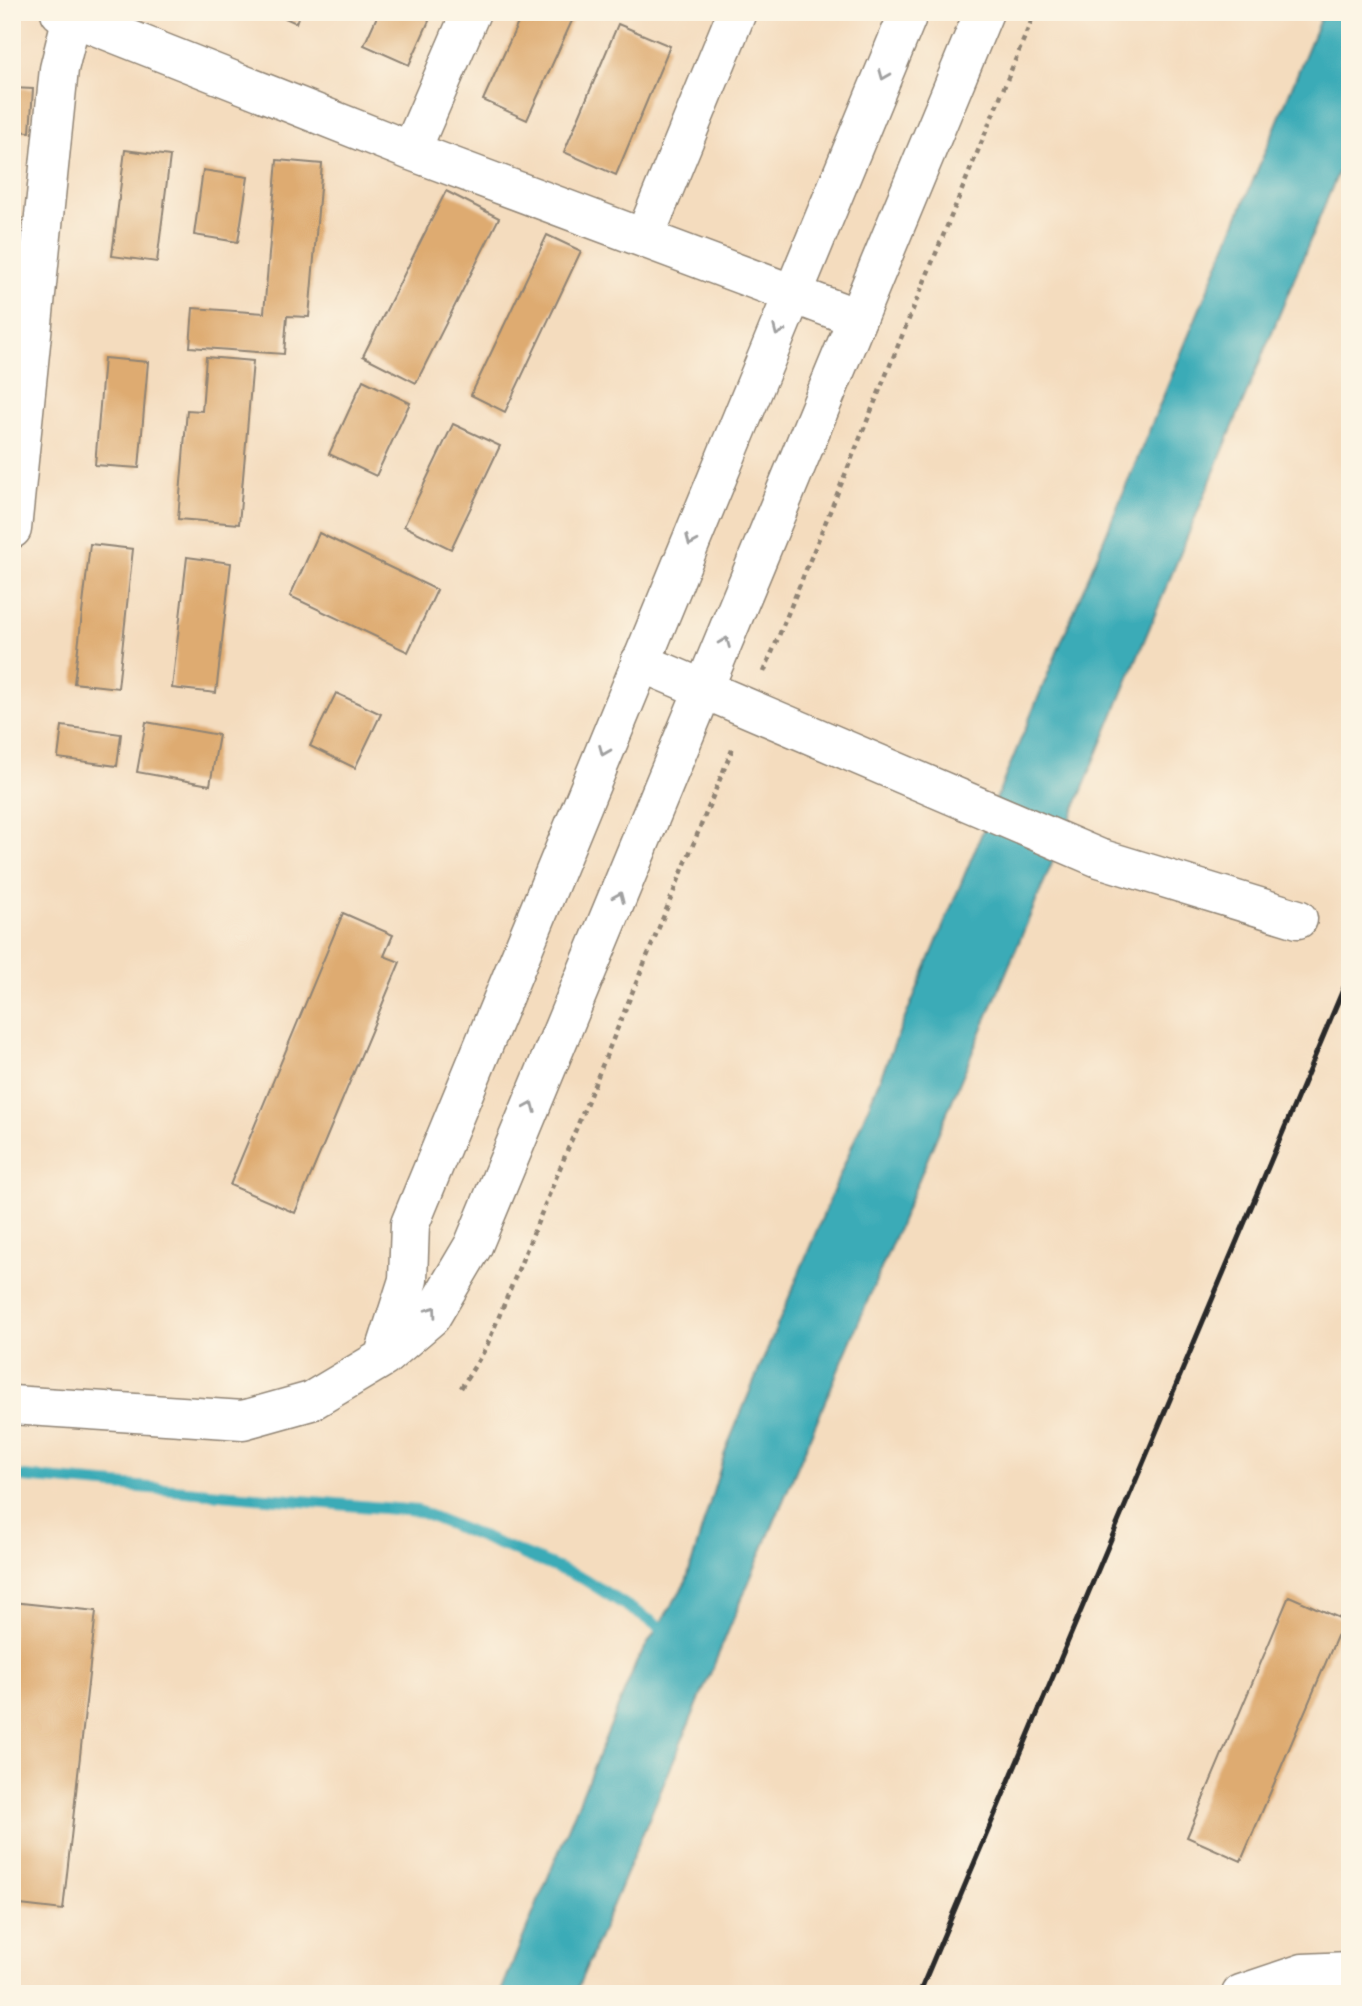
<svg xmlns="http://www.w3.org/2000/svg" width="1362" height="2006" viewBox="0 0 1362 2006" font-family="'Indie Flower',sans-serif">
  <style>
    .water { fill: #3babb7; stroke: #336b71; stroke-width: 2 }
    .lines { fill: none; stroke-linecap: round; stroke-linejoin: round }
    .stream { stroke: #3babb7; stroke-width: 12 }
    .building { fill: #deab71 }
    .street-casing { stroke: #908474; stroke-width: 41 }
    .secondary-casing { stroke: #908474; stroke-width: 41 }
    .path { stroke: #908474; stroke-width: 4.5; stroke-dasharray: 5 5; stroke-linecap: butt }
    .street { stroke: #fff; stroke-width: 38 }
    .secondary { stroke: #fff; stroke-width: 38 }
    .rail { stroke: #2b2b2b; stroke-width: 5 }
    .oneway { stroke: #a0a0a0 }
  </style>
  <rect width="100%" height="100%" fill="#fcf5e5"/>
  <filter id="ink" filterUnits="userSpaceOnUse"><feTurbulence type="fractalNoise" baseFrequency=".0143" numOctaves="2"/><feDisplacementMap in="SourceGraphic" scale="14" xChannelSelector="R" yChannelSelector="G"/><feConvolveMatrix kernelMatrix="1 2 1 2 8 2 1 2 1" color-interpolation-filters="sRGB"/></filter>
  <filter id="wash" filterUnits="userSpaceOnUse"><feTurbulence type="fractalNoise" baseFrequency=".00686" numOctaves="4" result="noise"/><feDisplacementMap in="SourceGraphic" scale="28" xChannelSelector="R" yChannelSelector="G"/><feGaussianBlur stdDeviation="1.57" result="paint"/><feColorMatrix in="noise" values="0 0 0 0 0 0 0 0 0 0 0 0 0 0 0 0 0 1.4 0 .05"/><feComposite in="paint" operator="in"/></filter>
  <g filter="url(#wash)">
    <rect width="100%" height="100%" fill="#f4dcbe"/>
    <path class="water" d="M1323,12h27v132l-315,760 -460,1090h-75l137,-333 49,-79 40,-133z"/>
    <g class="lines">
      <path class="stream" d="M12,1476l406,35 166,68 87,55"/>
    </g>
    <g id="blocks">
      <path class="building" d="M272,12h28l-4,11z
        M379,12h54l-24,53 -45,-20z
        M523,12h53l-49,108 -44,-20z
        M618,24l52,22 -54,129 -52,-23z
        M12,88l21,1 -3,43 -18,-1z
        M125,150l45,6 -13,106 -45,-6z
        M277,160l45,4 -13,153 -22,-1 -3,38 -94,-7 3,-39 71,5z
        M203,170l45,7 -10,65 -44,-7z
        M446,191l53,27 -83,165 -53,-27z
        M547,235l34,16 -76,161 -34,-17z
        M206,357l47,4 -14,163 -61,-5 9,-109 15,1z
        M104,358l44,4 -9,106 -44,-3z
        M363,380l47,23 -34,73 -47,-22z
        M453,424l47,22 -49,103 -47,-23z
        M319,533l118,57 -29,62 -118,-56z
        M90,544l43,5 -15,139 -44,-5z
        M187,557l44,6 -15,130 -44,-5z
        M336,693l45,21 -26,54 -45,-22z
        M146,722l73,13 -9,50 -73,-13z
        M62,726l59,8 -4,32 -59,-8z
        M343,913l50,22 -9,21 16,6 -105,251 -65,-28z
        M1289,1596l55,24 -103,241 -54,-24z
        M12,1602l84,9 -33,299 -51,-6z"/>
    </g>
  </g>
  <g filter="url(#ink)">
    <use href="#blocks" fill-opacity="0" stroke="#908474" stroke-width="2"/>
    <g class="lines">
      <g class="street-casing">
        <path id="street" d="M60,12l351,139 446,167
          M411,151l60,-139
          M644,238l93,-226
          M640,662l459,196 199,61
          M1241,1994l62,-21 47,-2"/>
      </g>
      <g class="secondary-casing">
        <path id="secondary" d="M12,529l47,-460 14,-57
          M383,1358l25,-78 2,-56 499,-1212
          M12,1405l231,15 68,-19 72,-43 48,-41 42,-71 511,-1234"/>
      </g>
      <path class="path" d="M764,672l271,-660
        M461,1388l25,-40 248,-603"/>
      <use href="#street" class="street"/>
      <use href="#secondary" class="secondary"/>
      <path class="rail" d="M919,1994l431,-1021"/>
    </g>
    <defs><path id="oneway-chevron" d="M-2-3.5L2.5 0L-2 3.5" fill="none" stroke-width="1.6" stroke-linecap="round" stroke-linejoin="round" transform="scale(1.75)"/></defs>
    <g class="oneway">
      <use href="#oneway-chevron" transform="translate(884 75) rotate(112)"/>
      <use href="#oneway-chevron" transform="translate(778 331) rotate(113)"/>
      <use href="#oneway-chevron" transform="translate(691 541) rotate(113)"/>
      <use href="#oneway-chevron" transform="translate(725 642) rotate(-68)"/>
      <use href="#oneway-chevron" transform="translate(604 751) rotate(112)"/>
      <use href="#oneway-chevron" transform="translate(619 897) rotate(-67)"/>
      <use href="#oneway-chevron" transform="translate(531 1107) rotate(-67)"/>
      <use href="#oneway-chevron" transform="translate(432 1311) rotate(-54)"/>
    </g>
  </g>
  <rect width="1362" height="2006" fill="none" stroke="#fcf5e5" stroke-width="42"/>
</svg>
